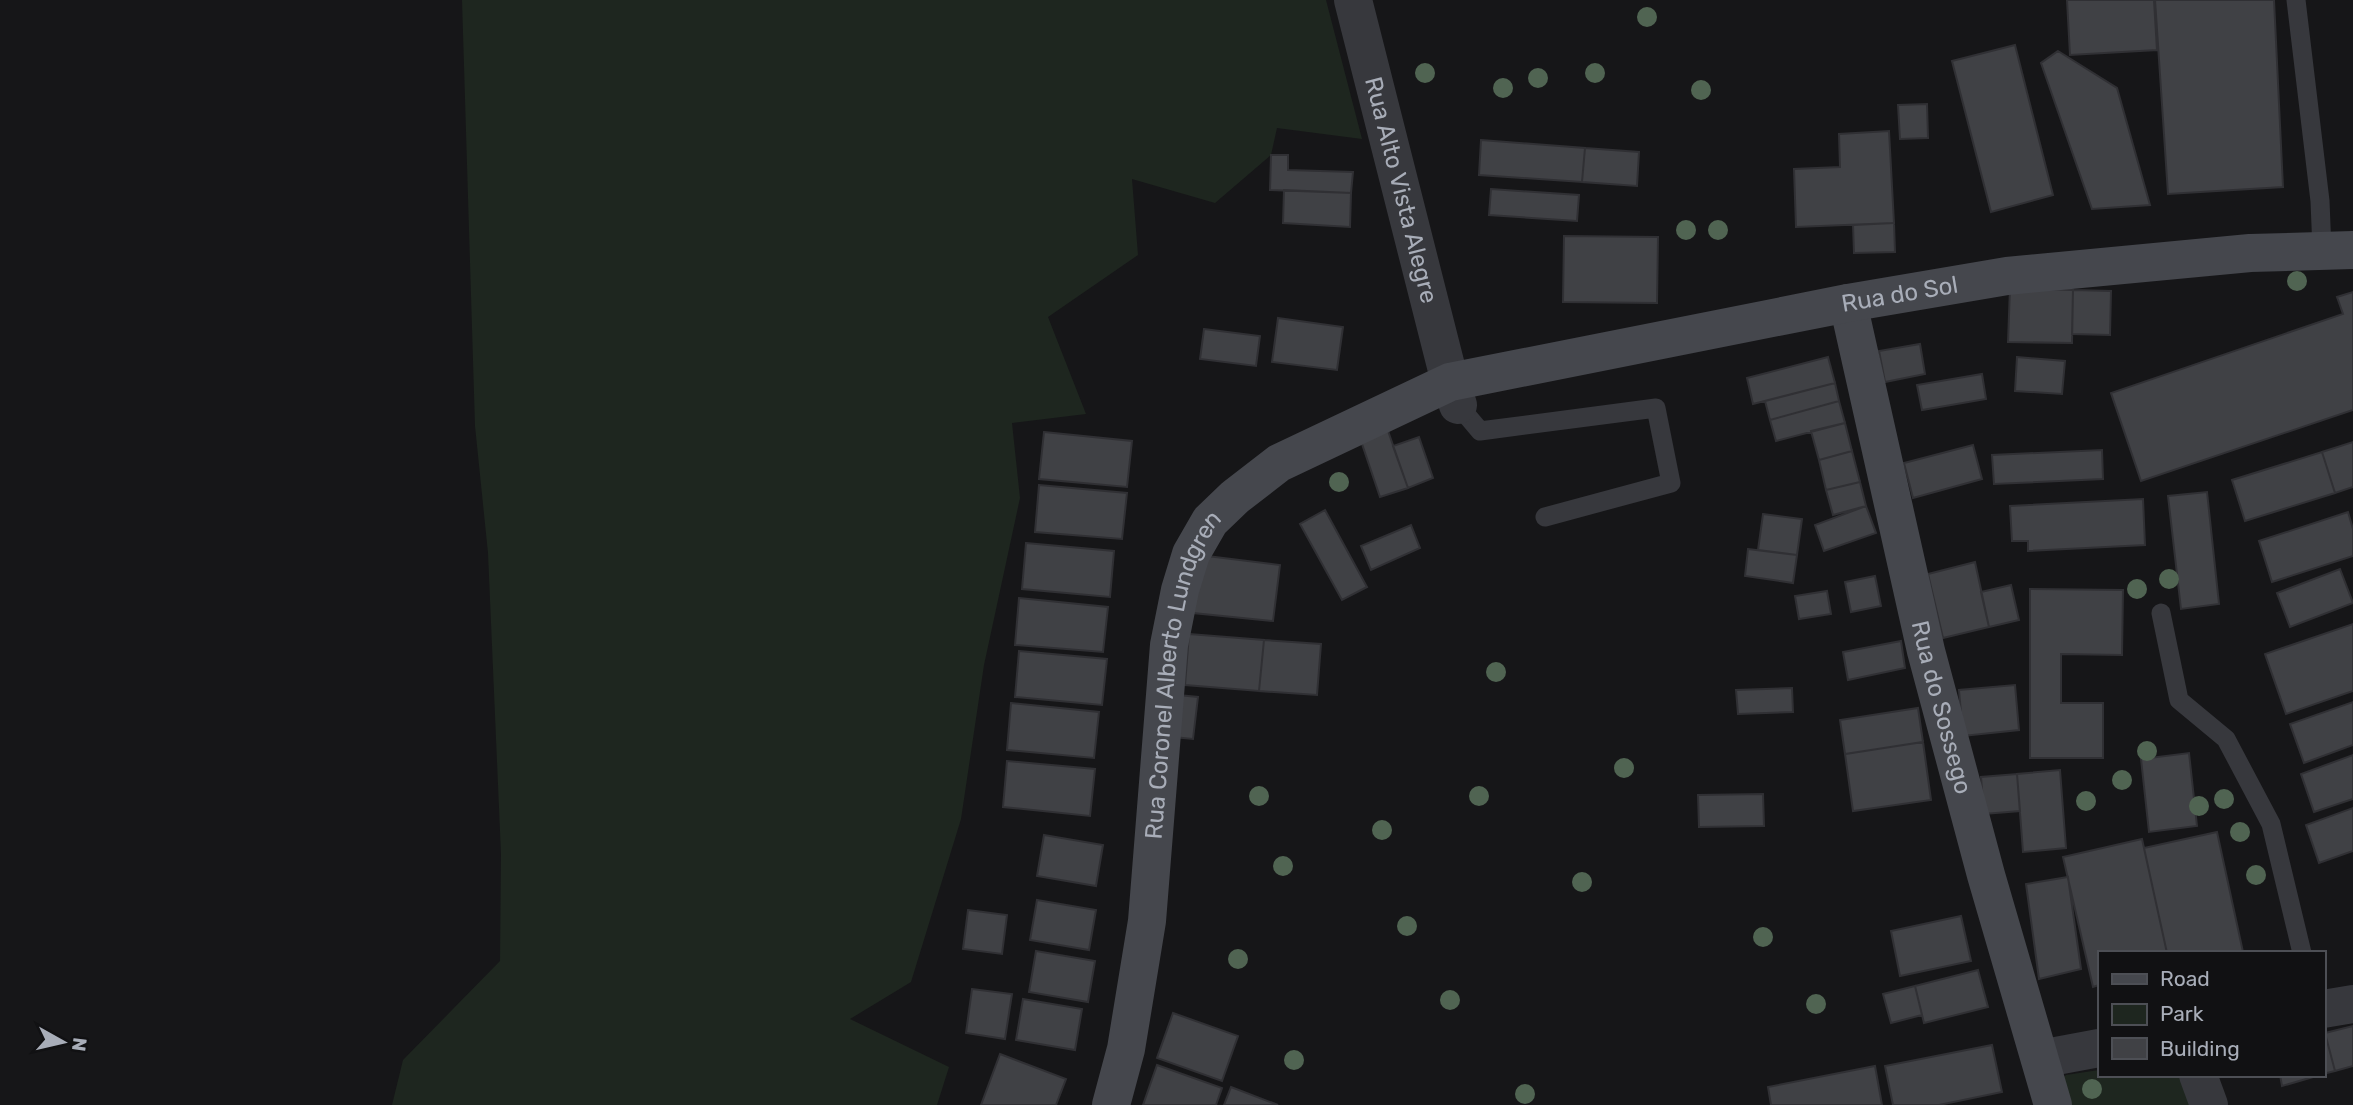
<svg xmlns="http://www.w3.org/2000/svg" width="2353" height="1105" viewBox="0 0 2353 1105" font-family="Rubik,sans-serif">
  <style>
    .green { fill: #1e261f }
    .building { fill: #404145; stroke: #303034; stroke-width: 2 }
    .lines { fill: none; stroke-linecap: round; stroke-linejoin: round }
    .lane { stroke: #37383d; stroke-width: 19 }
    .street { stroke: #37383d; stroke-width: 38 }
    .secondary { stroke: #45474d; stroke-width: 38 }
    .tree { fill: #506452 }
    .labels { text-anchor: middle; dominant-baseline: central; stroke-width: 7; stroke-linejoin: round; paint-order: stroke }
    .street-label { font-size: 24px; fill: #a8adb8; stroke: #111113 }
  </style>
  <rect width="100%" height="100%" fill="#161618"/>
  <path class="green" d="M462,0h864l36,139 -85,-11 -6,27 -56,48 -83,-24 6,76 -90,62 38,97 -74,9 8,75 -36,167 -23,154 -50,163 -61,37 99,48 -12,38h-545l11,-45 97,-99 1,-107 -13,-301 -13,-127z
    M2099,1070v5h85l9,30h-130l-4,-24 7,-6z"/>
  <path class="building" d="M2067,0h87l3,50 -87,5z
    M2155,0h119l9,187 -115,7z
    M2015,45l38,150 -62,17 -39,-151z
    M2058,51l59,37 33,117 -58,4 -51,-146z
    M1927,104l1,34 -28,1 -2,-34z
    M1889,131l5,92 -98,4 -2,-58 46,-2 -1,-33z
    M1481,140l104,8 -3,34 -103,-7z
    M1585,148l54,4 -2,34 -55,-4z
    M1271,155h17v15l65,2 -2,21 -81,-3z
    M1491,189l88,6 -2,26 -88,-6z
    M1284,190l67,3 -1,34 -67,-4z
    M1894,223l1,29 -41,1 -1,-28z
    M1564,236l94,1 -1,66 -94,-1z
    M2010,288l63,2 -1,53 -64,-1z
    M2073,290l38,1 -1,44 -38,-1z
    M2353,292v118l-212,71 -30,-88 232,-79 -6,-17z
    M1278,318l65,9 -6,43 -65,-8z
    M1204,329l56,7 -4,30 -56,-7z
    M1920,344l5,30 -40,8 -6,-31z
    M1828,357l7,26 -82,21 -6,-26z
    M2017,357l48,4 -3,33 -47,-3z
    M1982,374l4,25 -64,11 -5,-25z
    M1835,383l4,18 -69,19 -5,-19z
    M1839,401l6,22 -69,18 -6,-21z
    M1845,423l7,28 -33,9 -8,-29z
    M1387,428l21,60 -28,9 -20,-59z
    M1044,432l88,9 -5,46 -88,-8z
    M1419,437l14,41 -25,10 -15,-42z
    M2353,442v45l-18,6 -13,-41z
    M1973,445l9,34 -69,19 -9,-35z
    M2102,450l1,29 -109,5 -2,-29z
    M1852,451l8,31 -34,8 -7,-30z
    M2322,452l13,41 -90,28 -13,-41z
    M1860,482l6,24 -33,9 -7,-25z
    M1039,485l88,8 -5,46 -87,-7z
    M2207,492l12,112 -38,5 -13,-113z
    M2143,499l2,46 -117,6v-10h-16l-2,-35z
    M1866,506l10,27 -52,18 -9,-26z
    M1325,510l42,77 -25,13 -42,-76z
    M2348,512l5,17v27l-81,26 -13,-41z
    M1763,514l39,5 -5,36 -39,-5z
    M1411,525l9,23 -49,22 -10,-24z
    M1026,543l88,8 -4,46 -88,-8z
    M1748,549l49,6 -4,28 -48,-7z
    M1199,555l81,10 -7,56 -80,-8z
    M1975,562l14,65 -46,11 -15,-64z
    M2340,569l13,34 -63,24 -13,-34z
    M1875,576l6,30 -30,6 -6,-30z
    M2011,585l8,35 -30,7 -8,-35z
    M2030,589l93,1 -1,65 -61,-1v49h42v55h-73z
    M1827,591l4,23 -32,5 -4,-23z
    M1019,598l89,9 -5,45 -88,-7z
    M2353,624v67l-67,23 -21,-60z
    M1189,634l75,6 -5,51 -74,-6z
    M1264,640l57,4 -4,51 -58,-4z
    M1901,641l4,27 -57,12 -5,-28z
    M1019,651l88,8 -5,46 -87,-8z
    M2015,685l4,45 -56,6 -4,-46z
    M1792,688l1,24 -55,2 -2,-24z
    M1178,695l20,2 -5,42 -20,-2z
    M2353,702v43l-49,18 -14,-39z
    M1011,703l88,9 -5,46 -87,-8z
    M1918,708l5,34 -78,12 -5,-34z
    M1923,742l8,58 -78,11 -8,-57z
    M2189,753l8,73 -48,6 -8,-73z
    M2353,755v44l-39,13 -13,-38z
    M1007,761l88,8 -5,47 -87,-9z
    M2060,770l6,78 -43,4 -6,-78z
    M2017,774l3,37 -36,3 -3,-37z
    M1763,794l1,32 -65,1 -1,-32z
    M2353,808v43l-34,12 -13,-38z
    M2217,832l26,120 -76,1 -23,-105z
    M1044,835l59,10 -7,41 -59,-10z
    M2142,839l25,114h-68v32l-6,2 -30,-130z
    M2068,877l13,92 -42,10 -13,-95z
    M1037,900l59,10 -7,40 -59,-10z
    M968,910l39,5 -5,39 -39,-5z
    M1961,916l10,45 -71,15 -9,-45z
    M1036,951l59,10 -7,41 -59,-10z
    M1978,970l10,37 -64,16 -9,-37z
    M1915,986l7,29 -31,8 -8,-29z
    M972,989l40,5 -7,45 -39,-6z
    M1023,999l59,10 -7,41 -59,-10z
    M1173,1013l65,23 -16,45 -65,-23z
    M2353,1026v40l-18,5 -10,-38z
    M2325,1033l10,38 -12,3v-40z
    M1992,1045l10,47 -63,13h-46l-8,-39z
    M1000,1054l66,25 -10,26h-75z
    M1157,1065l65,23 -6,17h-73z
    M1875,1066l7,39h-111l-3,-18z
    M2280,1075h40l-38,11z
    M1231,1087l47,18h-54z"/>
  <g class="lines">
    <path class="lane" d="M2296,0l24,201 2,49
      M1458,405l22,26 176,-23 15,75 -126,34
      M2161,613l18,87 47,39 45,85 31,129"/>
    <g class="street">
      <path id="s1" d="M1353,0l97,382 8,23"/>
      <path d="M2323,1009l30,-5"/>
      <path d="M2040,1059l59,-11"/>
      <path d="M2198,1075l11,30"/>
    </g>
    <g class="secondary">
      <path id="s2" d="M1848,303l78,348 60,224 67,230"/>
      <path id="s3" d="M1111,1105l15,-56 21,-128 22,-276 11,-55 11,-36 19,-33 25,-24 44,-34 171,-81 398,-79 159,-27 243,-23 103,-3"/>
    </g>
  </g>
  <g class="tree">
    <circle cx="1647" cy="17" r="10"/>
    <circle cx="1425" cy="73" r="10"/>
    <circle cx="1595" cy="73" r="10"/>
    <circle cx="1538" cy="78" r="10"/>
    <circle cx="1503" cy="88" r="10"/>
    <circle cx="1701" cy="90" r="10"/>
    <circle cx="1686" cy="230" r="10"/>
    <circle cx="1718" cy="230" r="10"/>
    <circle cx="2297" cy="281" r="10"/>
    <circle cx="1339" cy="482" r="10"/>
    <circle cx="2169" cy="579" r="10"/>
    <circle cx="2137" cy="589" r="10"/>
    <circle cx="1496" cy="672" r="10"/>
    <circle cx="2147" cy="751" r="10"/>
    <circle cx="1624" cy="768" r="10"/>
    <circle cx="2122" cy="780" r="10"/>
    <circle cx="1259" cy="796" r="10"/>
    <circle cx="1479" cy="796" r="10"/>
    <circle cx="2224" cy="799" r="10"/>
    <circle cx="2086" cy="801" r="10"/>
    <circle cx="2199" cy="806" r="10"/>
    <circle cx="1382" cy="830" r="10"/>
    <circle cx="2240" cy="832" r="10"/>
    <circle cx="1283" cy="866" r="10"/>
    <circle cx="2256" cy="875" r="10"/>
    <circle cx="1582" cy="882" r="10"/>
    <circle cx="1407" cy="926" r="10"/>
    <circle cx="1763" cy="937" r="10"/>
    <circle cx="1238" cy="959" r="10"/>
    <circle cx="1450" cy="1000" r="10"/>
    <circle cx="1816" cy="1004" r="10"/>
    <circle cx="1294" cy="1060" r="10"/>
    <circle cx="2092" cy="1089" r="10"/>
    <circle cx="1525" cy="1094" r="10"/>
  </g>
  <g class="labels">
    <g class="street-label">
      <text stroke="none"><textPath href="#s1" startOffset="196">Rua Alto Vista Alegre</textPath></text>
      <text stroke="none"><textPath href="#s3" startOffset="1334">Rua do Sol</textPath></text>
      <text stroke="none"><textPath href="#s3" startOffset="438">Rua Coronel Alberto Lundgren</textPath></text>
      <text stroke="none"><textPath href="#s2" startOffset="415">Rua do Sossego</textPath></text>
    </g>
  </g>
  <rect x="2098" y="951" width="228" height="126" fill="#111113" stroke="#4d4f55" stroke-width="2"/>
  <rect x="2112" y="974" width="35" height="10" fill="#45474d" stroke="#4d4f55" stroke-width="2"/>
  <text x="2160" y="986" font-size="21" fill="#a8adb8">Road</text>
  <rect x="2112" y="1004" width="35" height="21" fill="#1e261f" stroke="#4d4f55" stroke-width="2"/>
  <text x="2160" y="1021" font-size="21" fill="#a8adb8">Park</text>
  <rect x="2112" y="1038" width="35" height="21" fill="#404145" stroke="#4d4f55" stroke-width="2"/>
  <text x="2160" y="1056" font-size="21" fill="#a8adb8">Building</text>
  <g transform="translate(63 1042) rotate(98)" stroke="#111113" stroke-width="5" paint-order="stroke">
  <path d="M0-5L12 26L0 18L-12 26Z" fill="#a8adb8"/>
  <text y="-10" font-size="19" font-weight="bold" text-anchor="middle" fill="#a8adb8">N</text>
  </g>
</svg>
